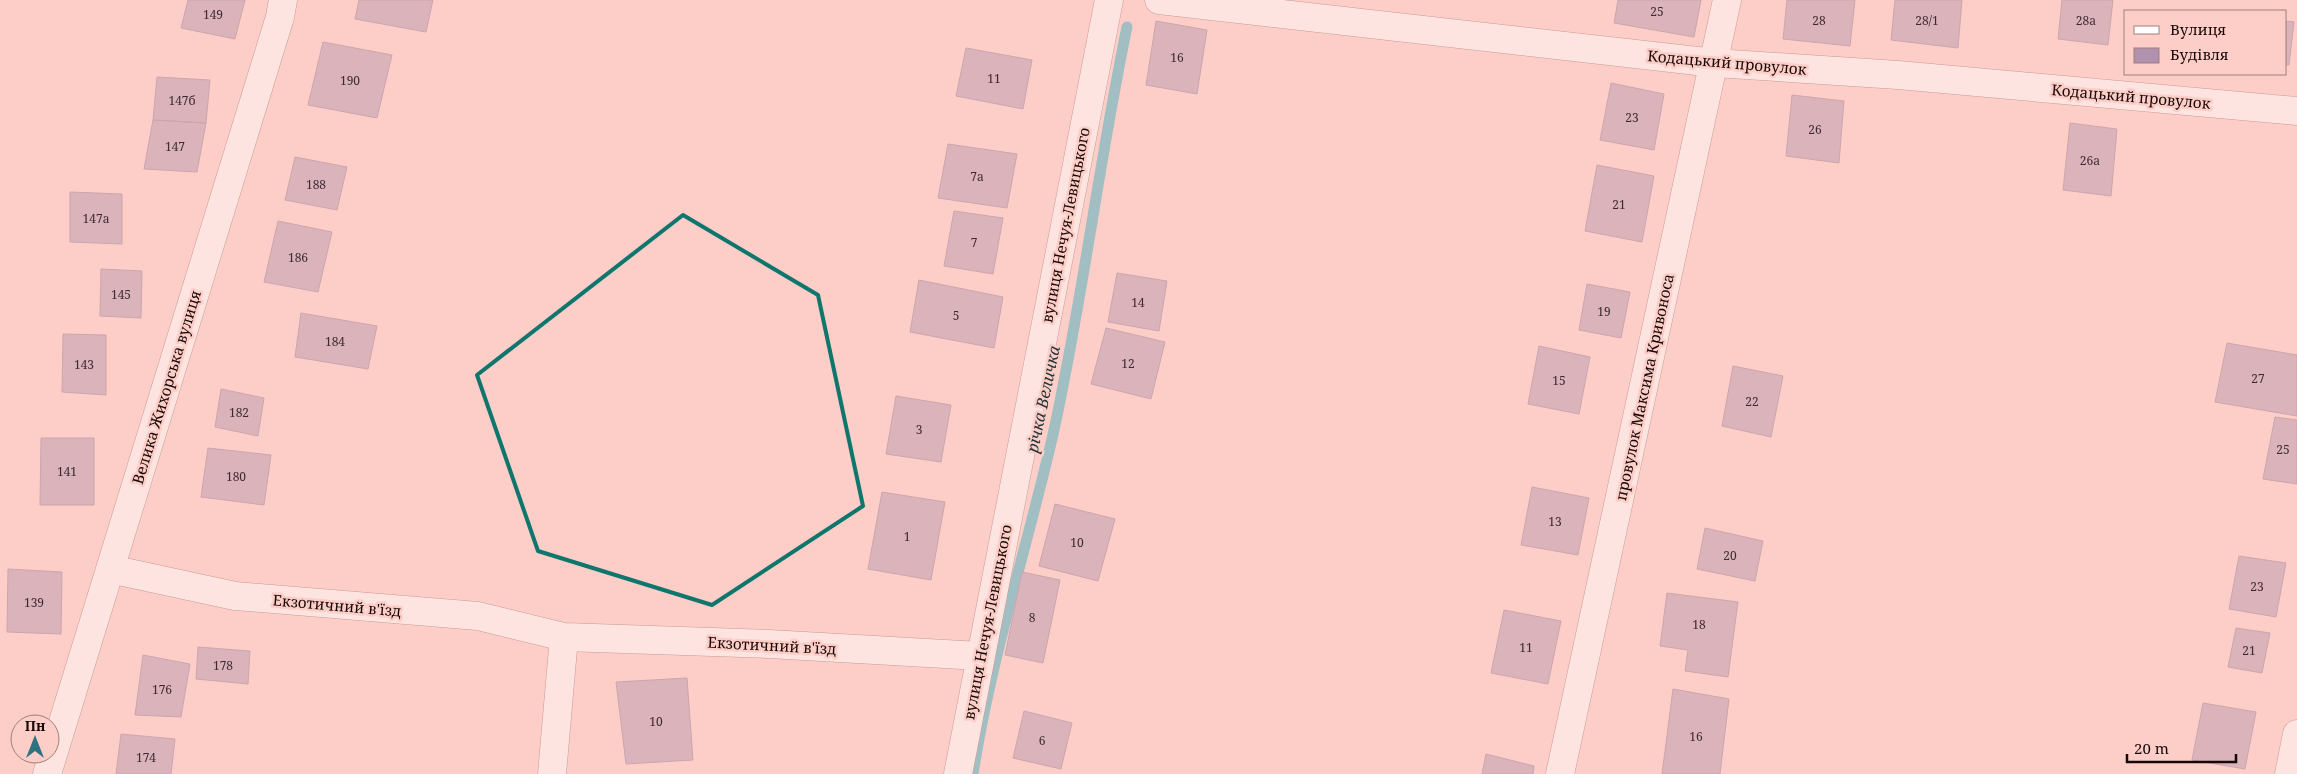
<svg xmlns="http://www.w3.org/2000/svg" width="2297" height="774" viewBox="0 0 2297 774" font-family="'Noto Serif',serif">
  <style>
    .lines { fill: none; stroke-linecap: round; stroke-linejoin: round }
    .stream { stroke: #31aebf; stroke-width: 11 }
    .building { fill: #b092ae; stroke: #91748f }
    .street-casing { stroke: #865e58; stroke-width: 29 }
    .street { stroke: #fff; stroke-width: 28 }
    .marked { fill: none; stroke: #0f766e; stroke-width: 4; stroke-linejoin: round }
    .labels { text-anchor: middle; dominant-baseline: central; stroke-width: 5; stroke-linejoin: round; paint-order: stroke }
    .number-label { font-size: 12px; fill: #3d2a31 }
    .street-label { font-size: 15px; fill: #170807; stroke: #fdcec7 }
    .water-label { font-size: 16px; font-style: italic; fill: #1b3539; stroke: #fdcec7 }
  </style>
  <rect width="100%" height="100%" fill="#fdcec7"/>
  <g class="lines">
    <path class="stream" d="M973,774c18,-117 55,-229 81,-344 29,-133 45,-269 73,-403"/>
  </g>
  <path class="building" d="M188,0h57l-10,39 -54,-11z
    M359,0h74l-7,32 -71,-13z
    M1618,0h83l-7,37 -80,-14z
    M1787,0h68l-5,46 -67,-7z
    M1895,0h67l-4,48 -67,-8z
    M2062,0h51l-5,45 -50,-6z
    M1156,21l51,9 -10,64 -51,-9z
    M2286,21l8,1 -5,43h-3z
    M323,42l69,13 -15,63 -69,-13z
    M966,48l66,12 -9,49 -67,-13z
    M157,77l53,3 -4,43 -53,-3z
    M1611,83l53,11 -10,56 -54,-10z
    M1792,95l52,6 -5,62 -53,-7z
    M153,120l53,3 -9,49 -53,-3z
    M2070,123l47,6 -6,67 -48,-6z
    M948,144l69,10 -10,54 -69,-10z
    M295,157l52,10 -10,43 -52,-10z
    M1597,165l57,11 -12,66 -57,-11z
    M70,192l52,2v50l-52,-2z
    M954,211l49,7 -10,56 -49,-8z
    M278,221l54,11 -14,60 -54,-10z
    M101,269l41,2 -1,47 -41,-2z
    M1117,273l50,8 -8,50 -51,-9z
    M919,280l84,17 -9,51 -84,-16z
    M1587,284l43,8 -9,46 -42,-8z
    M301,313l76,13 -9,43 -73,-12z
    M1106,328l59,14 -14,57 -60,-15z
    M63,334l43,1v60l-44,-3z
    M2227,343l70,12v61l-82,-14z
    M1539,346l51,11 -11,57 -51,-10z
    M1733,366l50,10 -12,61 -49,-11z
    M221,389l43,9 -6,38 -43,-9z
    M896,396l55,9 -10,57 -55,-8z
    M2275,417l22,3v64l-34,-5z
    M41,438h53v67h-54z
    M208,448l63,7 -7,50 -63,-8z
    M1532,487l57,11 -11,57 -57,-10z
    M882,492l63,10 -14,78 -63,-11z
    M1055,504l60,15 -17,62 -59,-15z
    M1705,528l58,13 -8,40 -58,-12z
    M2239,556l47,7 -10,54 -47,-8z
    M8,569l54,3 -1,62 -54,-2z
    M1022,572l38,8 -17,83 -38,-8z
    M1667,593l71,9 -10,75 -43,-6 3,-21 -28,-4z
    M1504,610l57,11 -13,63 -57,-11z
    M2236,628l34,5 -8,40 -34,-6z
    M198,647l52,4 -2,33 -52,-5z
    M143,655l47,9 -9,53 -46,-2z
    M687,678l6,82 -67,4 -10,-82z
    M1673,689l56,10 -9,75h-58z
    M2203,703l53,9 -11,57 -53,-9z
    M1024,711l48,12 -11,46 -48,-11z
    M121,734l54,5 -4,35h-55z
    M1486,754l48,12 -1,8h-51z"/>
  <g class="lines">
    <g class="street-casing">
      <path id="street" d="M1159,0l556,63 183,12 399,36
        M110,569l125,27 243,20 86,21 205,7 211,12
        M47,774l233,-757 3,-17
        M552,774l12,-137
        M958,774l151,-774
        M1560,774l167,-774
        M2289,774l8,-40"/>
    </g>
    <use href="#street" class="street"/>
  </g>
  <path d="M0 0H2297V774H0ZM683,215l135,80 45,211 -151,99 -174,-54 -61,-176z" fill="#fdcec7" fill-opacity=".55" fill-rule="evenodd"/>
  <path class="marked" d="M683,215l135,80 45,211 -151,99 -174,-54 -61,-176z"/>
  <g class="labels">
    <g class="number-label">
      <text x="1657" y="11">25</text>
      <text x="213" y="14">149</text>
      <text x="1819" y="20">28</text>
      <text x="1927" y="20">28/1</text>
      <text x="2086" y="20">28а</text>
      <text x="1177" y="57">16</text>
      <text x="994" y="78">11</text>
      <text x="350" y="80">190</text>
      <text x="182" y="100">147б</text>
      <text x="1632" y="117">23</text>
      <text x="1815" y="129">26</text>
      <text x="175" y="146">147</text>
      <text x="2090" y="160">26а</text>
      <text x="977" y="176">7а</text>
      <text x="316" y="184">188</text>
      <text x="1619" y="204">21</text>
      <text x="96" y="218">147а</text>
      <text x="974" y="242">7</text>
      <text x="298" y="257">186</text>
      <text x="121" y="294">145</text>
      <text x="1138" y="302">14</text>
      <text x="1604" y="311">19</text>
      <text x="956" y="315">5</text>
      <text x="335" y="341">184</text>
      <text x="1128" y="363">12</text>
      <text x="84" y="364">143</text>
      <text x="2258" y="378">27</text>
      <text x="1559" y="380">15</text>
      <text x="1752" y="401">22</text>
      <text x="239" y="412">182</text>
      <text x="919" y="429">3</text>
      <text x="2283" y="449">25</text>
      <text x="67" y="471">141</text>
      <text x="236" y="476">180</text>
      <text x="1555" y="521">13</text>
      <text x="907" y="536">1</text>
      <text x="1077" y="542">10</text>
      <text x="1730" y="555">20</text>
      <text x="2257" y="586">23</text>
      <text x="34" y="602">139</text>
      <text x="1032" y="617">8</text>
      <text x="1699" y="624">18</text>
      <text x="1526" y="647">11</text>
      <text x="2249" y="650">21</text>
      <text x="223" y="665">178</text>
      <text x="162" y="689">176</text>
      <text x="656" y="721">10</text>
      <text x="1696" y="736">16</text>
      <text x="1042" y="740">6</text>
      <text x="146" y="757">174</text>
    </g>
    <g class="street-label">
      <text transform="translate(1727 62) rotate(5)">Кодацький провулок</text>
      <text transform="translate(2131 96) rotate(5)">Кодацький провулок</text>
      <text transform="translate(1065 225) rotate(-79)">вулиця Нечуя-Левицького</text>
      <text transform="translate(166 387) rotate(-73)">Велика Жихорська вулиця</text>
      <text transform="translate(1644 387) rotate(-78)">провулок Максима Кривоноса</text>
      <text transform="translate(337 605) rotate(5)">Екзотичний в'їзд</text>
      <text transform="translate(987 622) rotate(-79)">вулиця Нечуя-Левицького</text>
      <text transform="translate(772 645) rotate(3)">Екзотичний в'їзд</text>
    </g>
    <g class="water-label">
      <text transform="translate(1043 399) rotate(-78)">річка Величка</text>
    </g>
  </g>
  <rect x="2124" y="10" width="162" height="65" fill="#fdcec7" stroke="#a17f7a"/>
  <rect x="2134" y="26" width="25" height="8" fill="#ffffff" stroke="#a17f7a"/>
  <text x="2170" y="35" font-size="15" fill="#170807">Вулиця</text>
  <rect x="2134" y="48" width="25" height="15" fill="#b092ae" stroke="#a17f7a"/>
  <text x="2170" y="60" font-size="15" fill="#170807">Будівля</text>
  <g transform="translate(35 739)"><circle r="24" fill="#fdcec7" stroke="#a17f7a"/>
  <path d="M0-4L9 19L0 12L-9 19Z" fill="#2c747f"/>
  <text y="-8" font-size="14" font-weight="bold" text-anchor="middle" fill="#170807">Пн</text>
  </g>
  <path d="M2127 754v8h109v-8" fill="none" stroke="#170807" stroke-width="2.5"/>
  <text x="2134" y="754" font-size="15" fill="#170807" stroke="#fdcec7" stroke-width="4" paint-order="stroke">20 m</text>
</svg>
